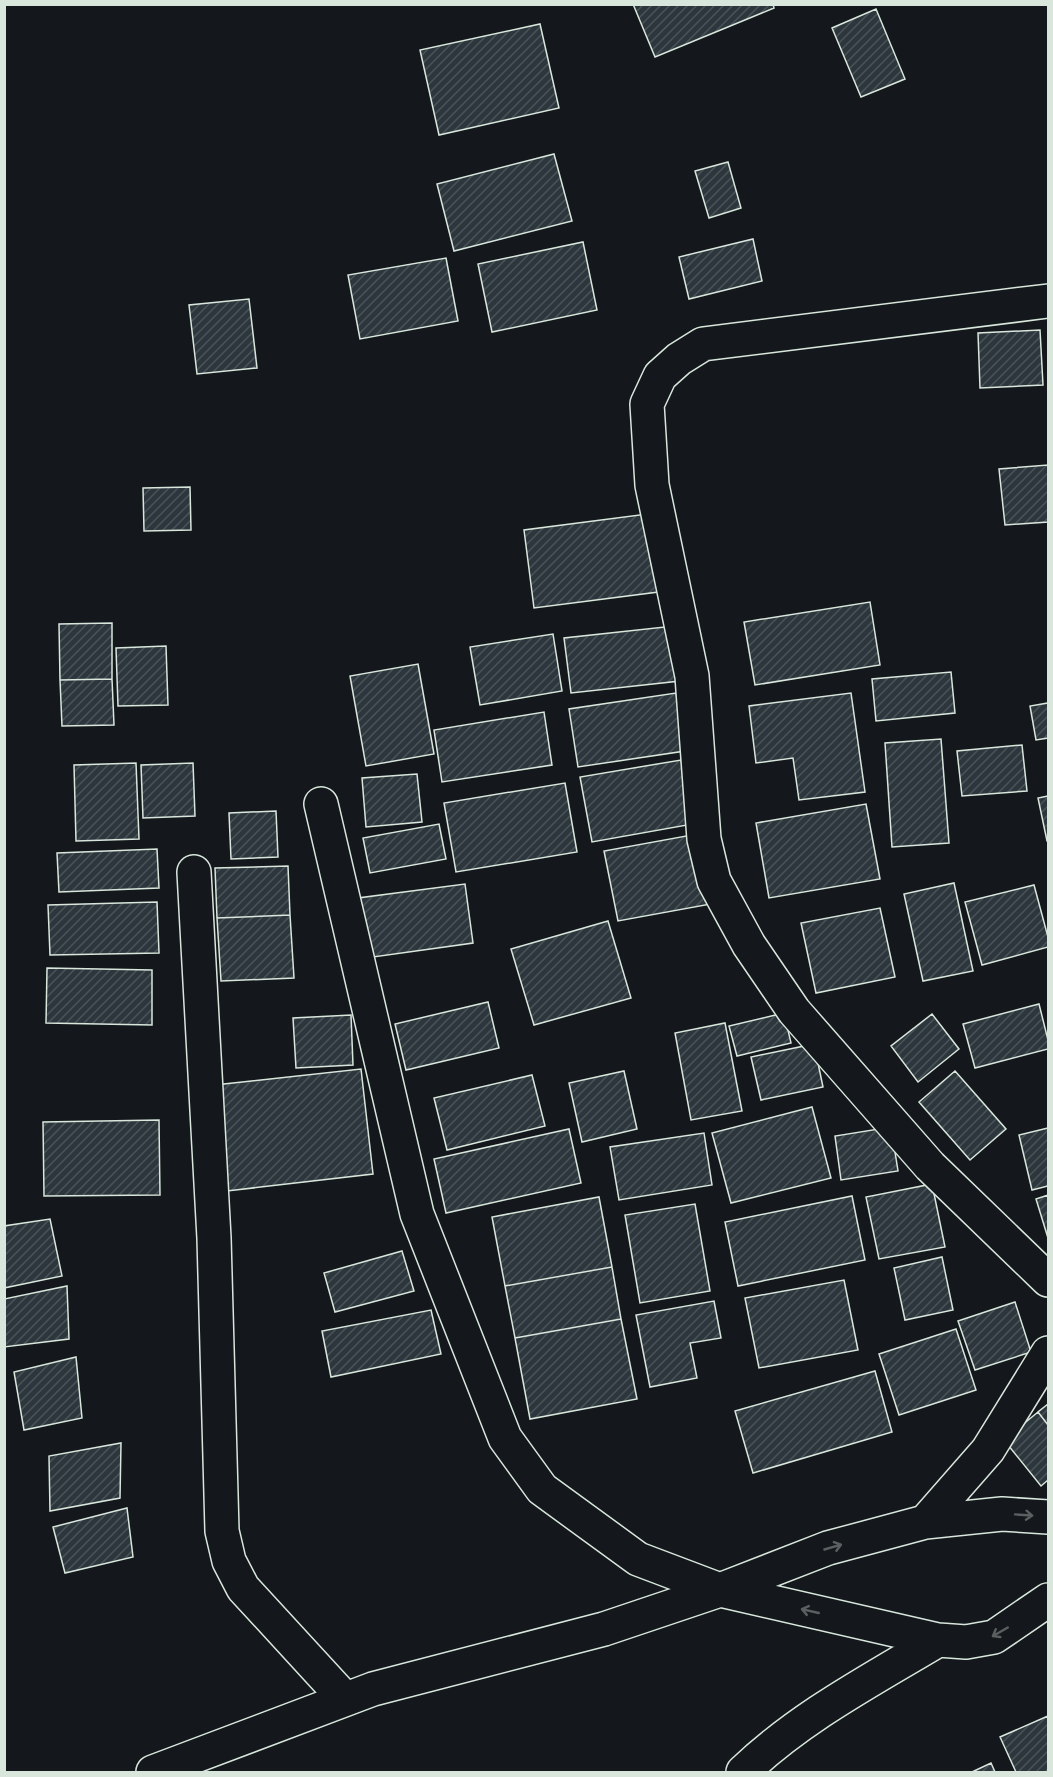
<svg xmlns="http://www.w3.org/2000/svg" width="1053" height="1777" viewBox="0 0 1053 1777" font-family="'Exo 2',sans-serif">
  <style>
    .building { fill: url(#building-hatch); stroke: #d8e6dc; stroke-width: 1.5 }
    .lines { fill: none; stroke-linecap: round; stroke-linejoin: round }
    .minor-casing { stroke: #d8e6dc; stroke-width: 36 }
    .minor { stroke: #14181c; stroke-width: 33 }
    .oneway { stroke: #59605f }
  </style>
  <defs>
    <pattern id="building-hatch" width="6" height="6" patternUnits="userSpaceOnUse" patternTransform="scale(1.5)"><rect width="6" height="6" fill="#2c363c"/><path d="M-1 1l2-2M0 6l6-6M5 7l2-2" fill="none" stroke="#4a5358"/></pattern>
  </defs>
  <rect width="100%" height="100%" fill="#14181c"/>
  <path class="building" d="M633,4h140l1,4 -119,49z
    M876,9l29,70 -44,18 -29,-69z
    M540,24l19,84 -120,27 -19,-85z
    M554,154l18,67 -118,30 -17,-67z
    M728,162l13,46 -32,10 -14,-47z
    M753,239l9,42 -73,18 -10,-42z
    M583,242l14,68 -105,22 -14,-68z
    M446,258l12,63 -98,18 -12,-64z
    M249,299l8,69 -60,6 -8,-69z
    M1040,330l3,55 -63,3 -2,-55z
    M1048,465v57l-43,3 -6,-56z
    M190,487l1,43 -47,1 -1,-43z
    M655,513l11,78 -132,17 -10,-78z
    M870,602l10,63 -125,20 -11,-63z
    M112,623v56l-52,1 -1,-56z
    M674,626l6,55 -109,12 -7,-55z
    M553,634l9,57 -82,14 -10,-58z
    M166,646l2,59 -50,1 -2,-58z
    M418,664l16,90 -68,12 -16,-90z
    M951,672l4,41 -79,8 -4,-42z
    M112,679l2,46 -52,1 -2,-46z
    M676,693l9,58 -107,16 -9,-58z
    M851,693l14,99 -66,8 -6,-42 -37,5 -7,-57z
    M1048,703v35l-12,2 -6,-34z
    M544,712l8,53 -110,17 -8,-52z
    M941,739l8,104 -57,4 -7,-104z
    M1022,745l5,46 -65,5 -5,-45z
    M681,760l12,64 -101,18 -12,-65z
    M136,763l3,76 -63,2 -2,-76z
    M193,763l2,53 -52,2 -2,-53z
    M417,774l5,48 -56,5 -4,-49z
    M565,783l12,69 -121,20 -12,-69z
    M1048,796v45h-1l-9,-43z
    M866,804l14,75 -111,19 -13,-75z
    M276,811l2,46 -47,2 -2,-46z
    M439,824l7,35 -76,14 -7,-35z
    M697,834l14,70 -93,17 -14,-70z
    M157,849l2,39 -100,4 -2,-39z
    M288,866l2,49 -73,3 -2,-50z
    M954,883l19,88 -50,10 -19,-87z
    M465,884l8,59 -107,15 -8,-60z
    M1034,885l14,52v10l-66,18 -17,-63z
    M157,902l2,51 -109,2 -2,-50z
    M880,908l15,69 -79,16 -15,-70z
    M290,915l4,63 -73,3 -4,-63z
    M608,921l23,77 -97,27 -23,-76z
    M47,968l105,2v55l-106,-2z
    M488,1002l11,46 -93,22 -11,-46z
    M1039,1004l9,36v9l-73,19 -12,-44z
    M784,1013l7,30 -54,13 -8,-30z
    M932,1014l27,35 -41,33 -27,-36z
    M351,1015l2,50 -57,3 -3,-50z
    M725,1023l17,88 -51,9 -16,-87z
    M814,1044l9,43 -62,13 -10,-43z
    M361,1069l12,105 -146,17 -12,-106z
    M624,1071l13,58 -55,13 -13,-59z
    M955,1071l51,58 -36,31 -51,-58z
    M532,1075l13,51 -98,24 -13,-52z
    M812,1107l19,71 -100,25 -19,-70z
    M159,1120l1,75 -116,1 -1,-74z
    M891,1127l7,44 -57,9 -6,-44z
    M1048,1128v58l-16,4 -13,-55z
    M569,1129l12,54 -135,30 -12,-54z
    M704,1133l8,52 -93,15 -9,-53z
    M932,1184l13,63 -66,12 -13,-62z
    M1048,1195v43l-12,-39z
    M852,1196l13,64 -127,26 -13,-64z
    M599,1197l13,70 -107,19 -13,-69z
    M695,1204l15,87 -70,12 -15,-88z
    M50,1219l12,57 -58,12v-62z
    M402,1251l12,40 -79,21 -11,-39z
    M942,1257l11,53 -48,10 -11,-52z
    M612,1267l9,52 -106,19 -10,-52z
    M844,1280l14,70 -99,18 -14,-70z
    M67,1286l2,53 -65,8v-48z
    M714,1301l7,37 -31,5 7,35 -47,9 -14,-72z
    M1015,1302l16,50 -56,18 -17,-49z
    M431,1310l10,44 -110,23 -9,-46z
    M621,1319l16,80 -107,20 -15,-81z
    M956,1329l20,61 -77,25 -20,-61z
    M76,1357l6,61 -58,12 -10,-58z
    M875,1371l17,61 -139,41 -18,-62z
    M1048,1404v21l-10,-13z
    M1038,1412l10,13v55l-7,6 -37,-46z
    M121,1443l-1,55 -70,13 -1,-55z
    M127,1508l6,49 -68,16 -12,-46z
    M1048,1716v56h-32l-16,-35z
    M991,1763l4,9h-23z"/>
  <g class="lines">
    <g class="minor-casing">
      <path id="minor" d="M1048,301l-345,43 -24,15 -19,17 -13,28 5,81 40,191 12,163 10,42 35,64 45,66 136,155 118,114
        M321,804l96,410 88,224 37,51 96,70 82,31 218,50 28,2 28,-5 54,-37
        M194,872l20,366 8,293 7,30 14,27 102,111
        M925,1522l63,-72 60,-97
        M153,1772l220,-83 231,-60 116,-39 108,-42 97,-26 77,-8 46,3
        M743,1772c56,-54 128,-92 195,-132"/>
    </g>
    <use href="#minor" class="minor"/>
  </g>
  <defs><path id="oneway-shaft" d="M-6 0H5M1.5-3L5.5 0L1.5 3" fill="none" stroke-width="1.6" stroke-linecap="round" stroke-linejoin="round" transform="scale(1.5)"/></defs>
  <g class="oneway">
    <use href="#oneway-shaft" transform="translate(1024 1515) rotate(4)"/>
    <use href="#oneway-shaft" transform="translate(833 1547) rotate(-16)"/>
    <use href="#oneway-shaft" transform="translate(810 1611) rotate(-167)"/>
    <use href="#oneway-shaft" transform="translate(1000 1632) rotate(150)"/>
  </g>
  <rect width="1053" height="1777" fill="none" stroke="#d8e6dc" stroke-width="12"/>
</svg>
